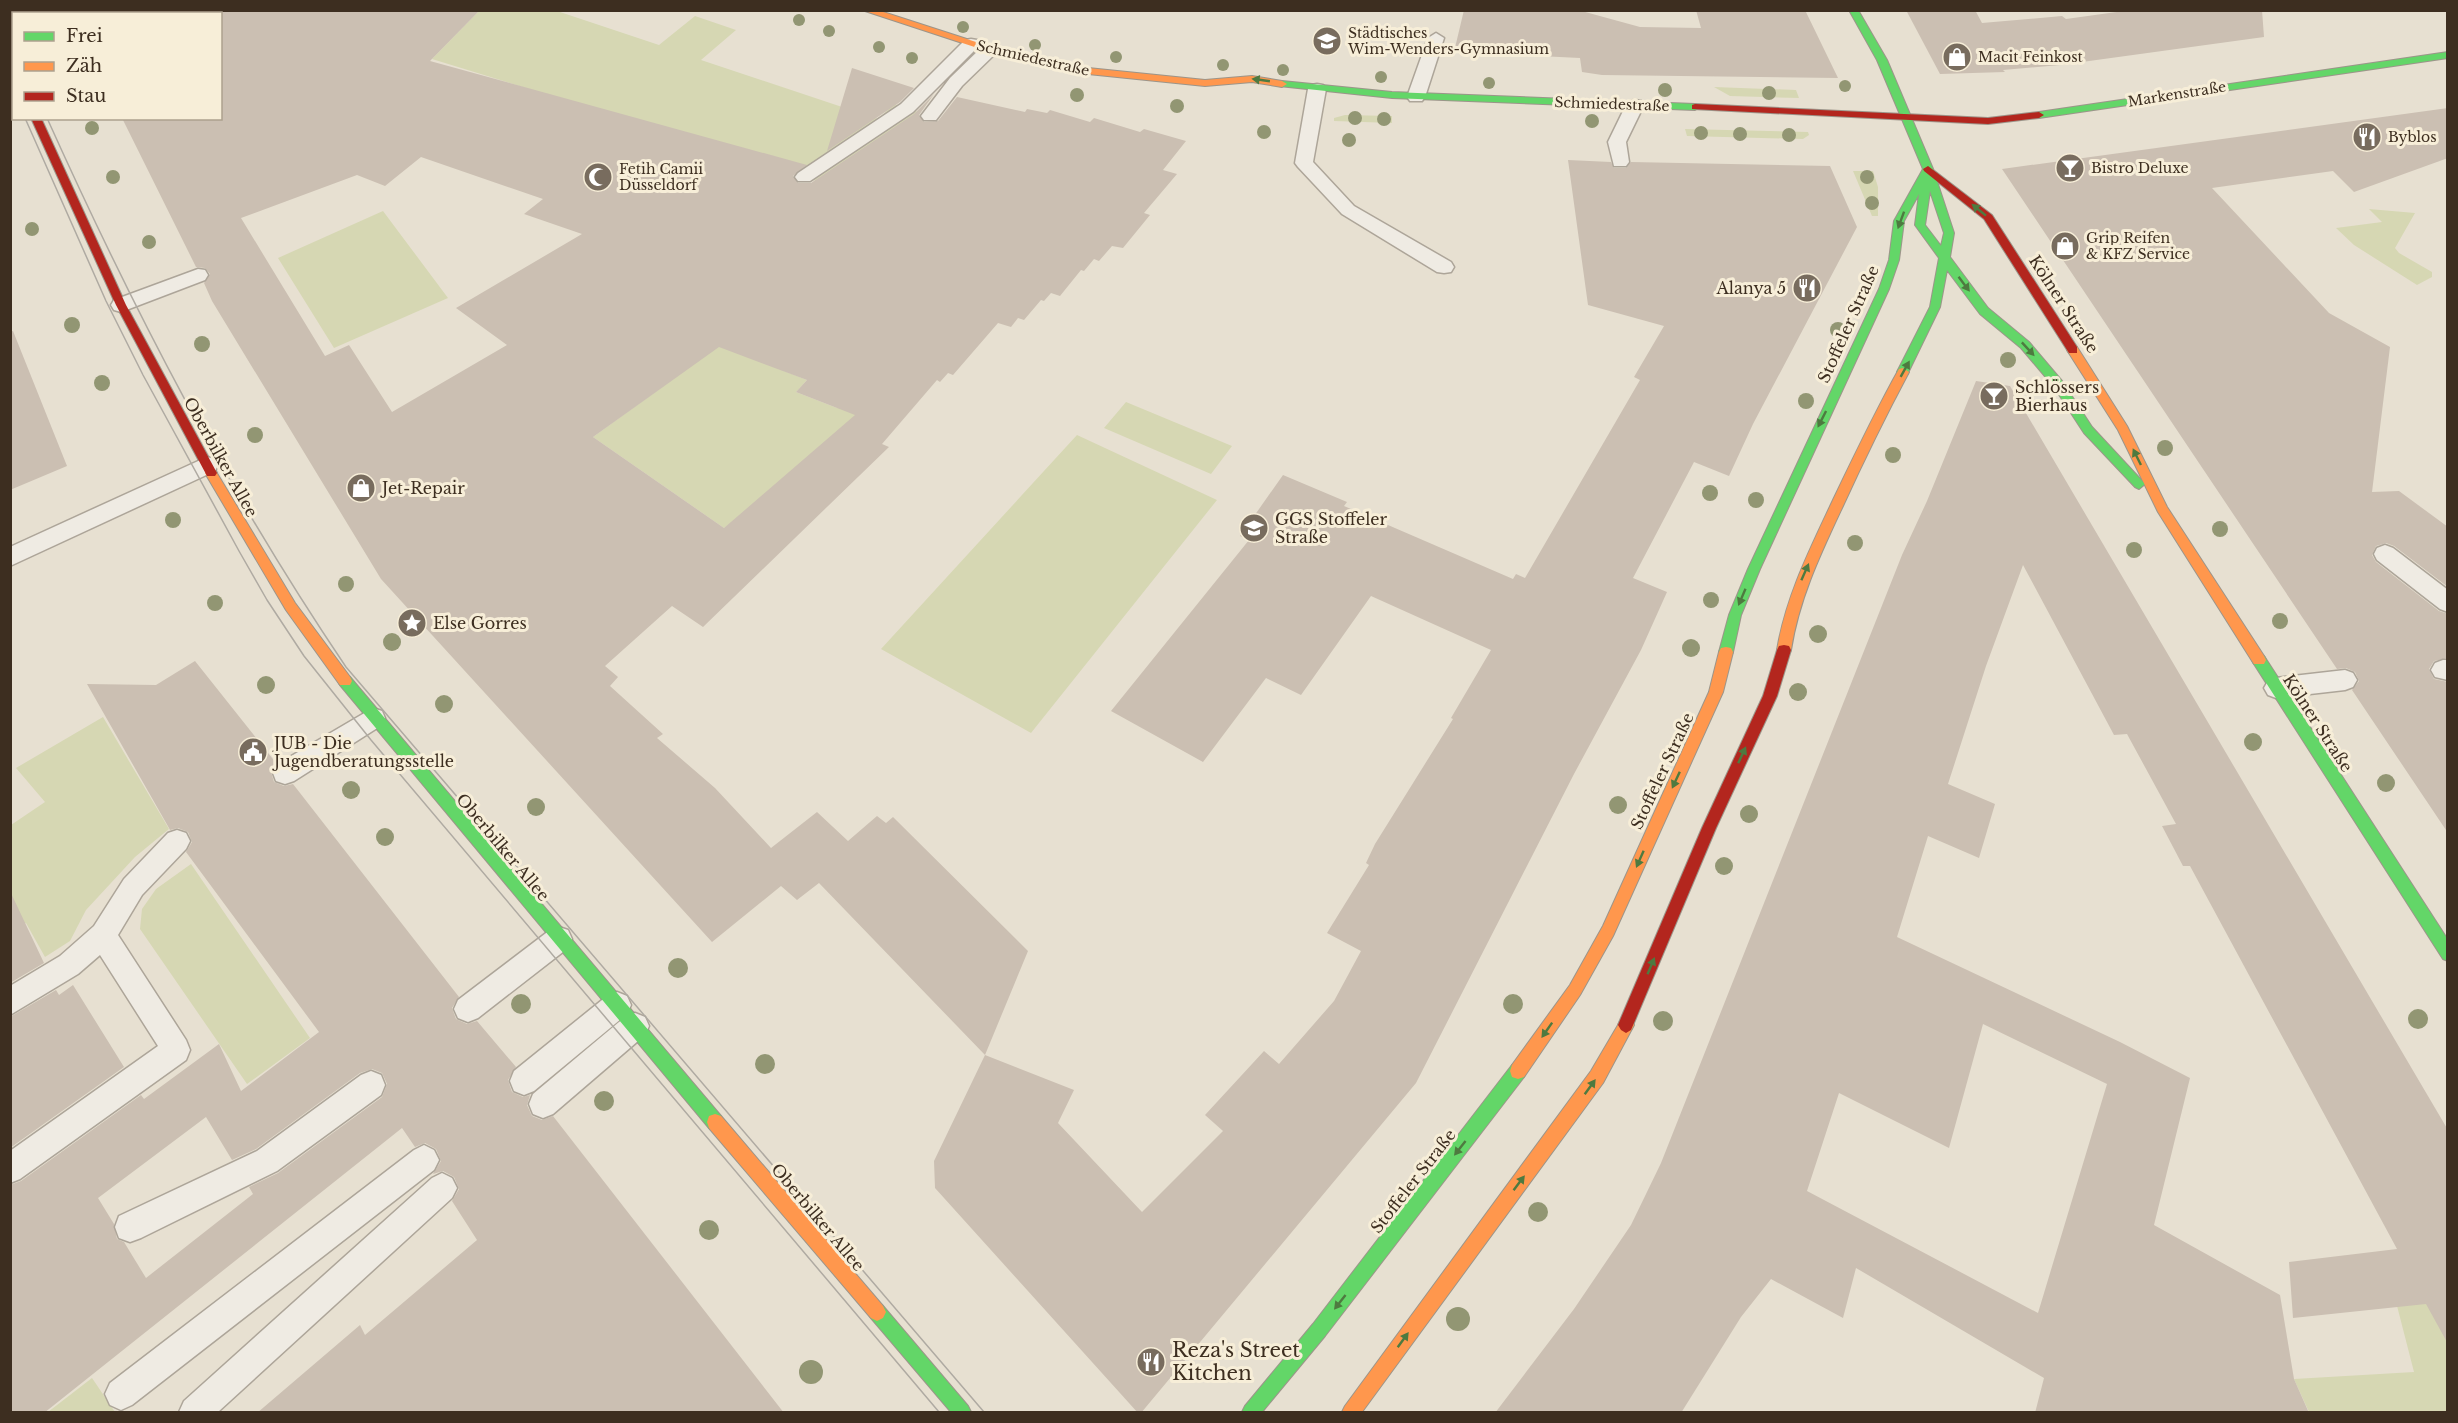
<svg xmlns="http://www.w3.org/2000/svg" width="2458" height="1423" viewBox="0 0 2458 1423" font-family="'Libre Baskerville',serif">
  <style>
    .green { fill: #d6d7b3 }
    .building { fill: #cbbfb2; fill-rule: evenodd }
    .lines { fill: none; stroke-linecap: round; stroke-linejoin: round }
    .lane-casing { stroke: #ada599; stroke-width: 3 }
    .fast-casing { stroke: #9c958a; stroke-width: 2 }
    .slow-casing { stroke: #9c958a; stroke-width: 2 }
    .jam-casing { stroke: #9c958a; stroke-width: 2 }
    .lane { fill: #efebe3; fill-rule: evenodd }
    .fast { fill: #63d668; fill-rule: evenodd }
    .slow { fill: #ff974d; fill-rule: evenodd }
    .jam { fill: #b3261e; fill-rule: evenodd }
    .tram { stroke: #afaaa2; stroke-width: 1.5 }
    .tree { fill: #929673 }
    .oneway { fill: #4e7a40 }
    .labels { text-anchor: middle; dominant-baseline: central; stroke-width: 6; stroke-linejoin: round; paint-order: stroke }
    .far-poi-label { font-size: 14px; fill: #3d2e20; stroke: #f7eed8; text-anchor: start }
    .far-street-label { font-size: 14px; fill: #3d2e20; stroke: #f7eed8 }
    .poi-label { font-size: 16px; fill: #3d2e20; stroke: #f7eed8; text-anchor: start }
    .street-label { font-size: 16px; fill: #3d2e20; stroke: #f7eed8 }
    .near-poi-label { font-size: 20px; fill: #3d2e20; stroke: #f7eed8; text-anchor: start }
  </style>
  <rect width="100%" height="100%" fill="#e7e0d1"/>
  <path class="green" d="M479,11h78l102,34 36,-29 41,14 -35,30 177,59 16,-15 24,8 -102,69 -67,-24 -317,-98z
    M1714,87l82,3 3,8 -69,-2z
    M1345,115l47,1v7l-58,-2v-3z
    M1685,129l123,3 1,3 -6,4 -116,-3z
    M1853,171h20l5,16v29h-6z
    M2369,209l46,4 -20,35 4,5 33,19v5l-15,8 -63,-40 -18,-17 46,-6z
    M383,211l65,87 -114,50 -56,-90z
    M869,237l-85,134 23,9 -11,12 41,16 10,-9 49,18 -172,111 -131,-91z
    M1126,402l106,44 -21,28 -107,-46z
    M1077,435l140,65 -186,233 -150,-84z
    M103,717l66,112 -34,28 -49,53 -16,31 -25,16 -19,-34 -15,8v-106l34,-23 -29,-34z
    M191,864l119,174 -63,46 -107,-155 2,-20 14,-20z
    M2395,1298l52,9v105h-138l-15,-33 120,-7z
    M92,1378l23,34h-67z"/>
  <path class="building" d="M220,10h260l-50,51 377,104 -14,11 5,7h13l103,-69 20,-20 -15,21 5,7 14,-1 19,-24 68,15 2,-3 20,4 3,-3 40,12 4,-4 46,14 4,-3 42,12 -23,29 14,4 -33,39 6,2 -27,33 -11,-2 -13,15 -5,-2 -10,12 -3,-1 -21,26 -9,-3 -7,8 -3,-1 -17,20 -6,-2 -7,9 -13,-4 -45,52 -5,-2 -8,9 -3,-2 -55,64 7,3 -186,180 -31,-21 -67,60 13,11 -8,9 53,48 -6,4 58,50 56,60 46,-36 31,29 29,-25 9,7 7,-6 135,134 -43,104 -166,-172 -22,17 -16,-14 -69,56 -331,-363 -169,-278 -8,-18 6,-9 -5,-6 -9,-1 -74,-149h98zM421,157l122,42 -19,15 58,20 -126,74 51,37 -115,67 -43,-67 -24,11 -84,-138 116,-43 28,11zM719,347l88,33 -11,12 59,23 -131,113 -131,-91z
    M1464,10h114l62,17 61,1 -5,-18h109l33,68 -236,-3 -20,-3 -2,-14 -126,-6z
    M1906,10h69l7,13 80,-7 4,3 65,-9h131l2,27 -204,28 -57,5 2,2 -65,2z
    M852,68l62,20 -14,14 -73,49z
    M2448,108v50l-94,34 -21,-21 -121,17 117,125 61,34 -18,145 27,-1 49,36v60l-54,-41 -8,-3 -10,3 -4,9 4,7 63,49 9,3v44l-14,3 -5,8 5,10 14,3v151l-96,-143 7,-9 -4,-9 -9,-4 -9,1 -335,-500z
    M1568,160l43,2 3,6h12l5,-6 199,4 27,61 -104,197 -24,52 -35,-14 -61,116 34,14 -26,58 -67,124 -158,309 -275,330h-3l-203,-225 -1,-27 51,-106 89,35 -16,33 84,89 81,-81 -18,-16 59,-64 15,13 55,-63 27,-50 -34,-18 42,-68 -3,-2 9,-19 78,-125 -2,-1 40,-68 -120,-54 -70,99 -35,-17 -63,84 -92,-51 138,-171 -9,-4 43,-61 64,27 -3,4 169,73 3,-5 9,4 115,-198 -6,-3 30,-51 -76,-21z
    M13,331l54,135 -57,24v-158z
    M1976,381l34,5 438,744v214l-22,-40 -133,14 -4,-56 108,-13 -207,-383h-7l-21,-40 14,-2 -49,-90 -13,1 -91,-170 -37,101 -38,118 47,20 -16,54 -51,-22 -31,101 223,105 70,36 -36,147 126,70 14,84 15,34h-274l9,-35 -188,-110 -13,50 -72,-39 -30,38 -60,96h-186l79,-104 57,-84 30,-62 241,-608 25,-54zM1983,1024l124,60 -69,229 -231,-122 32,-98 110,55z
    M195,661l81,102 -5,9 3,10 10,4 9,-2 166,213 -7,11 4,11 11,5 10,-3 39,46 -8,13 4,12 11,5 7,-2 -3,10 5,11 10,4 11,-4 231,297h-527l103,-88 5,10 112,-95 -25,-39 7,-12 -5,-12 -11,-6 -10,3 8,-13 -5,-12 -11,-6 -10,4 -13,-19 -358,285h-34v-228l11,-4 120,-86 3,4 75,-55 22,47 78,-59 -133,-180 6,-10 -4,-10 -10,-4 -8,2 -1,-2 -82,-144 69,1zM372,1069l10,4 5,11 -5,13 -104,76 -29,14 4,7 -107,84 -22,-36 -7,-3 -3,-15 -16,-26 108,-81 26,43 24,-11 104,-76z
    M10,891l34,72 -34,20z
    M73,985l51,82 -114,81v-131l46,-27 3,5z"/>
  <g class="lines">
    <g class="lane-casing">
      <path id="lane" d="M1436,33l8,5 -19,59 -3,4h-12l-3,-4 21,-59z
        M971,39l6,1 2,4 -2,4 -64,64 -103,69h-12l-3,-4 3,-4 103,-69 64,-64z
        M989,45l8,5 -2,4 -33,32 -26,34h-12l-3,-4 29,-38 33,-32z
        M1317,84l6,1 3,4 -13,73 41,44 97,56 3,5 -3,5 -7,1 -7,-1 -95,-58 -44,-47 -3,-4 13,-74 3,-4z
        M1635,100l6,1 3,4 -18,37 3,20 -3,4h-12l-6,-24 18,-37 3,-4z
        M198,269l7,1 3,5 -3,5 -84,32 -7,-2 -3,-5 3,-5z
        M207,457l8,2 3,6 -3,6 -205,95v-19z
        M2385,545l8,3 55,42v22l-8,-3 -63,-49 -3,-6 3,-6z
        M2443,660h5v20l-13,-3 -4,-7 4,-7z
        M2345,670l8,3 4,7 -4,7 -8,3 -69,8 -8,-3 -4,-7 4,-7 8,-3z
        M373,708l9,3 3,7 -3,7 -88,56 -9,3 -9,-3 -3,-8 3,-8z
        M177,830l9,3 4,8 -4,8 -44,46 -24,40 68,105 4,10 -4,10 -166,119 -10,4v-32l148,-105 -58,-91 -22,19 -68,41v-29l50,-30 34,-30 30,-47 44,-46z
        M559,927l9,3 4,9 -4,9 -90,70 -10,4 -10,-4 -4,-9 4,-9 92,-70z
        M617,992l10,4 4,9 -4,9 -93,77 -10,4 -10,-4 -4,-10 4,-10 93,-75z
        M635,1013l10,4 4,9 -4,9 -92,79 -10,4 -10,-4 -4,-10 4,-10 92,-77z
        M371,1071l10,4 4,10 -4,10 -104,76 -136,67 -11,4 -11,-4 -4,-11 4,-11 138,-65 104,-76z
        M424,1145l10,5 5,10 -5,10 -302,235 -11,5 -11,-5 -5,-11 5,-11 304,-233z
        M442,1173l10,5 5,10 -5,10 -234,214h-39l5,-11 248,-223z"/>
    </g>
    <g class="fast-casing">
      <path id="fast" d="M1849,10h9l29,50 46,109 21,64 -4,24 38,51 41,34 33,39 30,46 53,57 -6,5 -4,-2 -51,-54 -30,-46 -33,-39 -41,-34 -33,-44 -7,37 -33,68h-8l-2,-3 33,-65 9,-49 -24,-33 4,-31 -15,27 -5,39 -10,29 -129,280 -19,46 -8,37 -2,4h-10l-2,-4 10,-37 19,-46 131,-280 10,-29 5,-39 29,-52 -46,-109zM1930,191l14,42 -3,13 -16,-21z
        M2448,52v6l-409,60 -5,-3 5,-3z
        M1282,81l110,11 303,12 5,3 -5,3 -303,-12 -113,-12 -2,-2z
        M2259,655l5,1 184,284v21l-5,-2 -189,-295 -2,-4 2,-4z
        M345,675l5,2 371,439 2,6 -2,6 -6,2 -6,-2 -369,-443 -2,-4 2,-4z
        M1518,1063l6,2 2,6 -2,6 -199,259 -63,76h-20l3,-6 68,-82 199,-259z
        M877,1303l6,3 85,100 3,6h-20l-80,-94 -3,-6 3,-6z"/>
    </g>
    <g class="slow-casing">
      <path id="slow" d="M862,10h15l133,43 78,15 117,12 47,-4 30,5 5,3 -5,3 -30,-5 -47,4 -117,-12 -83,-17z
        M10,58l4,1v12l-4,-1z
        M2073,346l4,1 50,79 40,81 97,149 2,4 -2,4h-10l-96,-152 -40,-82 -51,-80z
        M1903,368l6,4c-24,45 -46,90 -67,136 -22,47 -43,91 -51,142l-2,4h-10l-2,-4c9,-54 33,-101 56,-150 21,-44 42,-88 66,-131z
        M211,468l4,2 80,133 55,74 2,4 -2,4h-10l-54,-75 -81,-137z
        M1726,647l5,1 2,4 -10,40 -110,244 -33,59 -56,82 -6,2 -6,-2 -2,-6 2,-6 58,-80 33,-59 106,-234 10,-40 2,-4z
        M1626,1017l5,3 3,5 -31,58 -241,329h-20l3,-6 246,-335 30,-51z
        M715,1114l6,2 162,190 3,6 -3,6 -6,3 -6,-3 -162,-190 -2,-6 2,-6z"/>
    </g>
    <g class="jam-casing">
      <path id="jam" d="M1695,104l293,14 51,-6 5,3 -5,3 -51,6 -296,-15v-4z
        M31,118h10l85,187 91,168 -2,3h-8l-91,-171z
        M1928,166l64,49 85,132v6h-8l-85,-134 -60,-48 -1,-2z
        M1784,645l5,1 2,4 -14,46 -61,132 -85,202 -5,3 -5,-3 -3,-5 84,-197 61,-132 14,-46 2,-4z"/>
    </g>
    <use href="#lane" class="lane"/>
    <use href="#fast" class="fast"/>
    <use href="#slow" class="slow"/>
    <use href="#jam" class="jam"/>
    <path class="tram" d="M10,38l4,7
      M10,84l4,7
      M25,118l81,183 37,74 96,176 28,49 37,56 67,84 568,672
      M47,118c87,193 180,373 299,549l638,745"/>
  </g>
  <g class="tree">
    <circle cx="799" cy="20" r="6"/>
    <circle cx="963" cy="27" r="6"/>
    <circle cx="829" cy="31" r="6"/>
    <circle cx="1035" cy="45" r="6"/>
    <circle cx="879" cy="47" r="6"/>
    <circle cx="1116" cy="57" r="6"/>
    <circle cx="912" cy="58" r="6"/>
    <circle cx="1223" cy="65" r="6"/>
    <circle cx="1283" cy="70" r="6"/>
    <circle cx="1381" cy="77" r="6"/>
    <circle cx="1489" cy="83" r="6"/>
    <circle cx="1845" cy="86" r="6"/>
    <circle cx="1665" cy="90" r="7"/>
    <circle cx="1769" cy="93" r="7"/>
    <circle cx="1077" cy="95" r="7"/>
    <circle cx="1177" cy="106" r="7"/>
    <circle cx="1355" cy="118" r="7"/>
    <circle cx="1384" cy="119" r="7"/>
    <circle cx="1592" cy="121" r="7"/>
    <circle cx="92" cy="128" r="7"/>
    <circle cx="1264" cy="132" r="7"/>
    <circle cx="1701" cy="133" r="7"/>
    <circle cx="1740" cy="134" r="7"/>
    <circle cx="1789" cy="135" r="7"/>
    <circle cx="1349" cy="140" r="7"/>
    <circle cx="113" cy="177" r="7"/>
    <circle cx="1867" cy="177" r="7"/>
    <circle cx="1872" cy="203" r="7"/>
    <circle cx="32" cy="229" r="7"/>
    <circle cx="149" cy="242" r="7"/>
    <circle cx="72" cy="325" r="8"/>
    <circle cx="1838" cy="330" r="8"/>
    <circle cx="202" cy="344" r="8"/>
    <circle cx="2008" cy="360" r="8"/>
    <circle cx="102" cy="383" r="8"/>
    <circle cx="1806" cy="401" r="8"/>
    <circle cx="255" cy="435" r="8"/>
    <circle cx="2165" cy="448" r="8"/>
    <circle cx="1893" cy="455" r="8"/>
    <circle cx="1710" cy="493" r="8"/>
    <circle cx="1756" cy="500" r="8"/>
    <circle cx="173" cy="520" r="8"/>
    <circle cx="2220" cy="529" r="8"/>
    <circle cx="1855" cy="543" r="8"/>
    <circle cx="2134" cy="550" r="8"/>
    <circle cx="346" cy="584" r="8"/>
    <circle cx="1711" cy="600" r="8"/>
    <circle cx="215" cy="603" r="8"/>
    <circle cx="2280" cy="621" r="8"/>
    <circle cx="1818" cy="634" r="9"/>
    <circle cx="392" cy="642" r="9"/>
    <circle cx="1691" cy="648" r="9"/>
    <circle cx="266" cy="685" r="9"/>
    <circle cx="1798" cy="692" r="9"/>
    <circle cx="444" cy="704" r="9"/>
    <circle cx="2253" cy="742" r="9"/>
    <circle cx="2386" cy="783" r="9"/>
    <circle cx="351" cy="790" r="9"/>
    <circle cx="1618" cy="805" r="9"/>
    <circle cx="536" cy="807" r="9"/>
    <circle cx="1749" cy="814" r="9"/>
    <circle cx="385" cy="837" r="9"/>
    <circle cx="1724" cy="866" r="9"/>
    <circle cx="678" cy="968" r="10"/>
    <circle cx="521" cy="1004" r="10"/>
    <circle cx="1513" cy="1004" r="10"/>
    <circle cx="2418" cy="1019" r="10"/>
    <circle cx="1663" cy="1021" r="10"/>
    <circle cx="765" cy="1064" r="10"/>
    <circle cx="604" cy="1101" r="10"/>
    <circle cx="1538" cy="1212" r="10"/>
    <circle cx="709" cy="1230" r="10"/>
    <circle cx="1458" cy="1319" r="12"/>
    <circle cx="811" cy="1372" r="12"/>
  </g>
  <defs><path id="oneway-solid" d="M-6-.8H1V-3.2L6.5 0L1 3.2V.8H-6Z" transform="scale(1.5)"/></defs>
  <g class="oneway">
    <use href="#oneway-solid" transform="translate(1261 80) rotate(-172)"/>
    <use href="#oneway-solid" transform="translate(1979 210) rotate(-141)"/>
    <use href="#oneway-solid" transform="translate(1901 220) rotate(110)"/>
    <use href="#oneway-solid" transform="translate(1964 284) rotate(53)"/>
    <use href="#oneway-solid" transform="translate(2028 349) rotate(47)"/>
    <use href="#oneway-solid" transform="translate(1905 369) rotate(-61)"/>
    <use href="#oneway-solid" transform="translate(1822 419) rotate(117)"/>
    <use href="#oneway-solid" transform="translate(2137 457) rotate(-116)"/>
    <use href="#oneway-solid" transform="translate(1805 572) rotate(-66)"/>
    <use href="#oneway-solid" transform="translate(1742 597) rotate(113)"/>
    <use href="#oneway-solid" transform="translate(1742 755) rotate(-65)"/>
    <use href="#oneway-solid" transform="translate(1676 780) rotate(115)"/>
    <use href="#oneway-solid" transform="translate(1640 859) rotate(114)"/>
    <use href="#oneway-solid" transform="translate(1651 966) rotate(-67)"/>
    <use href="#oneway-solid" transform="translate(1547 1030) rotate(125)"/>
    <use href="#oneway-solid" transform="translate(1590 1087) rotate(-54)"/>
    <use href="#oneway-solid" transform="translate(1460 1148) rotate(128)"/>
    <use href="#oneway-solid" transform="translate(1519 1183) rotate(-53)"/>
    <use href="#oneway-solid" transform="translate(1340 1302) rotate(128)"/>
    <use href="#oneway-solid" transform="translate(1403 1340) rotate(-54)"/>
  </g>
  <defs>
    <g id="school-disc" transform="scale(1.5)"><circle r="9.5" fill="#786c5e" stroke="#f7eed8"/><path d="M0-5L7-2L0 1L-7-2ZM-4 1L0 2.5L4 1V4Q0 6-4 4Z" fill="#fff"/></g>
    <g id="shop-disc" transform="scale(1.5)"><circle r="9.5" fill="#786c5e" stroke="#f7eed8"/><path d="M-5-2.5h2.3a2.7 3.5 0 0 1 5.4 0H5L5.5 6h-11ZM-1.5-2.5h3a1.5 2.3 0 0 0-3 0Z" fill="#fff"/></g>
    <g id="restaurant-disc" transform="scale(1.5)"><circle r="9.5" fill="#786c5e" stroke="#f7eed8"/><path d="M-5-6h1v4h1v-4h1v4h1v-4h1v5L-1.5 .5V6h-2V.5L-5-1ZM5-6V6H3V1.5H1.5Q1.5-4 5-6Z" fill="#fff"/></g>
    <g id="bar-disc" transform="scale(1.5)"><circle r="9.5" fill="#786c5e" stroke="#f7eed8"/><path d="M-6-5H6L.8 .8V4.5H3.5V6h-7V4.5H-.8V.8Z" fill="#fff"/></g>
    <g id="mosque-disc" transform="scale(1.5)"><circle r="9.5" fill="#786c5e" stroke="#f7eed8"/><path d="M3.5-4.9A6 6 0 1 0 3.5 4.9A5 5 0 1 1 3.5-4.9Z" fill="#fff"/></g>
    <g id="sight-disc" transform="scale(1.5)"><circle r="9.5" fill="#786c5e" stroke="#f7eed8"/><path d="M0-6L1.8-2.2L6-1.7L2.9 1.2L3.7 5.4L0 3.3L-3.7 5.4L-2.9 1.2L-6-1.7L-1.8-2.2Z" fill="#fff"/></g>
    <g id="civic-disc" transform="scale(1.5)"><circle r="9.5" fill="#786c5e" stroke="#f7eed8"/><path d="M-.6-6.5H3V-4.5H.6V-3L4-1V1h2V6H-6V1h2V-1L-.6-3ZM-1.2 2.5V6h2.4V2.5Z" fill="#fff"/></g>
  </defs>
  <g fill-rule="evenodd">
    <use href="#school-disc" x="1327" y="41"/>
    <use href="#shop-disc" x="1957" y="57"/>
    <use href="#restaurant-disc" x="2367" y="137"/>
    <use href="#bar-disc" x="2070" y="168"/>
    <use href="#mosque-disc" x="598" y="177"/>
    <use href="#shop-disc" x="2065" y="246"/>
    <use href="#restaurant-disc" x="1807" y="288"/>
    <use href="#bar-disc" x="1994" y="396"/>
    <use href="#shop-disc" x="361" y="488"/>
    <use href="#school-disc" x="1254" y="528"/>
    <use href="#sight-disc" x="412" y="623"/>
    <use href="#civic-disc" x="253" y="752"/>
    <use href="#restaurant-disc" x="1151" y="1362"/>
  </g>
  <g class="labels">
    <g class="far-poi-label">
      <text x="1348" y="33">Städtisches<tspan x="1348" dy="16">Wim-Wenders-Gymnasium</tspan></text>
      <text x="1978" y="57">Macit Feinkost</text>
      <text x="2388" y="137">Byblos</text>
      <text x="2091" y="168">Bistro Deluxe</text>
      <text x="619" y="169">Fetih Camii<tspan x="619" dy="16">Düsseldorf</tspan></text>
      <text x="2086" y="238">Grip Reifen<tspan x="2086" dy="16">&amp; KFZ Service</tspan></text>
    </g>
    <g class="far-street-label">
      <text transform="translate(1033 58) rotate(13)">Schmiedestraße</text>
      <text transform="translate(2177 94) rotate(-9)">Markenstraße</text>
      <text transform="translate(1612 104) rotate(2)">Schmiedestraße</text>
    </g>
    <g class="poi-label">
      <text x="1786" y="288" text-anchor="end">Alanya 5</text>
      <text x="2015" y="387">Schlössers<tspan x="2015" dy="18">Bierhaus</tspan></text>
      <text x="382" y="488">Jet-Repair</text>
      <text x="1275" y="519">GGS Stoffeler<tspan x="1275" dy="18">Straße</tspan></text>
      <text x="433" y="623">Else Gorres</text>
      <text x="274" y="743">JUB - Die<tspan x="274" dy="18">Jugendberatungsstelle</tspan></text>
    </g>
    <g class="street-label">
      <text transform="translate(2064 304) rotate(57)">Kölner Straße</text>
      <text transform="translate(1848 324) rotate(-66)">Stoffeler Straße</text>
      <text transform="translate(221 457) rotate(61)">Oberbilker Allee</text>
      <text transform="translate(2318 723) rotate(57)">Kölner Straße</text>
      <text transform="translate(1662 771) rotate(-65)">Stoffeler Straße</text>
      <text transform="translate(503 847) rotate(50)">Oberbilker Allee</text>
      <text transform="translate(1413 1181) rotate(-52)">Stoffeler Straße</text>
      <text transform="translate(818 1217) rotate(50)">Oberbilker Allee</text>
    </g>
    <g class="near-poi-label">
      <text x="1172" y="1350">Reza's Street<tspan x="1172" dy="23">Kitchen</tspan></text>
    </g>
  </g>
  <rect width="2458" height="1423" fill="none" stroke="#3d2e20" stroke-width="24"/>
  <rect x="12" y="12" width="210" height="108" fill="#f7eed8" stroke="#ada18e" stroke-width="1.5"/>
  <rect x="24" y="32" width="30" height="9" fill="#63d668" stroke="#ada18e" stroke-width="1.5"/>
  <text x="66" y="42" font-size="18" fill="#3d2e20">Frei</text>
  <rect x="24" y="62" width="30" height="9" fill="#ff974d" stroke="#ada18e" stroke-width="1.5"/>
  <text x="66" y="72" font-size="18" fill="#3d2e20">Zäh</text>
  <rect x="24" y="92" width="30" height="9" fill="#b3261e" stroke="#ada18e" stroke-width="1.5"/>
  <text x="66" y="102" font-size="18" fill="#3d2e20">Stau</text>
</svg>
